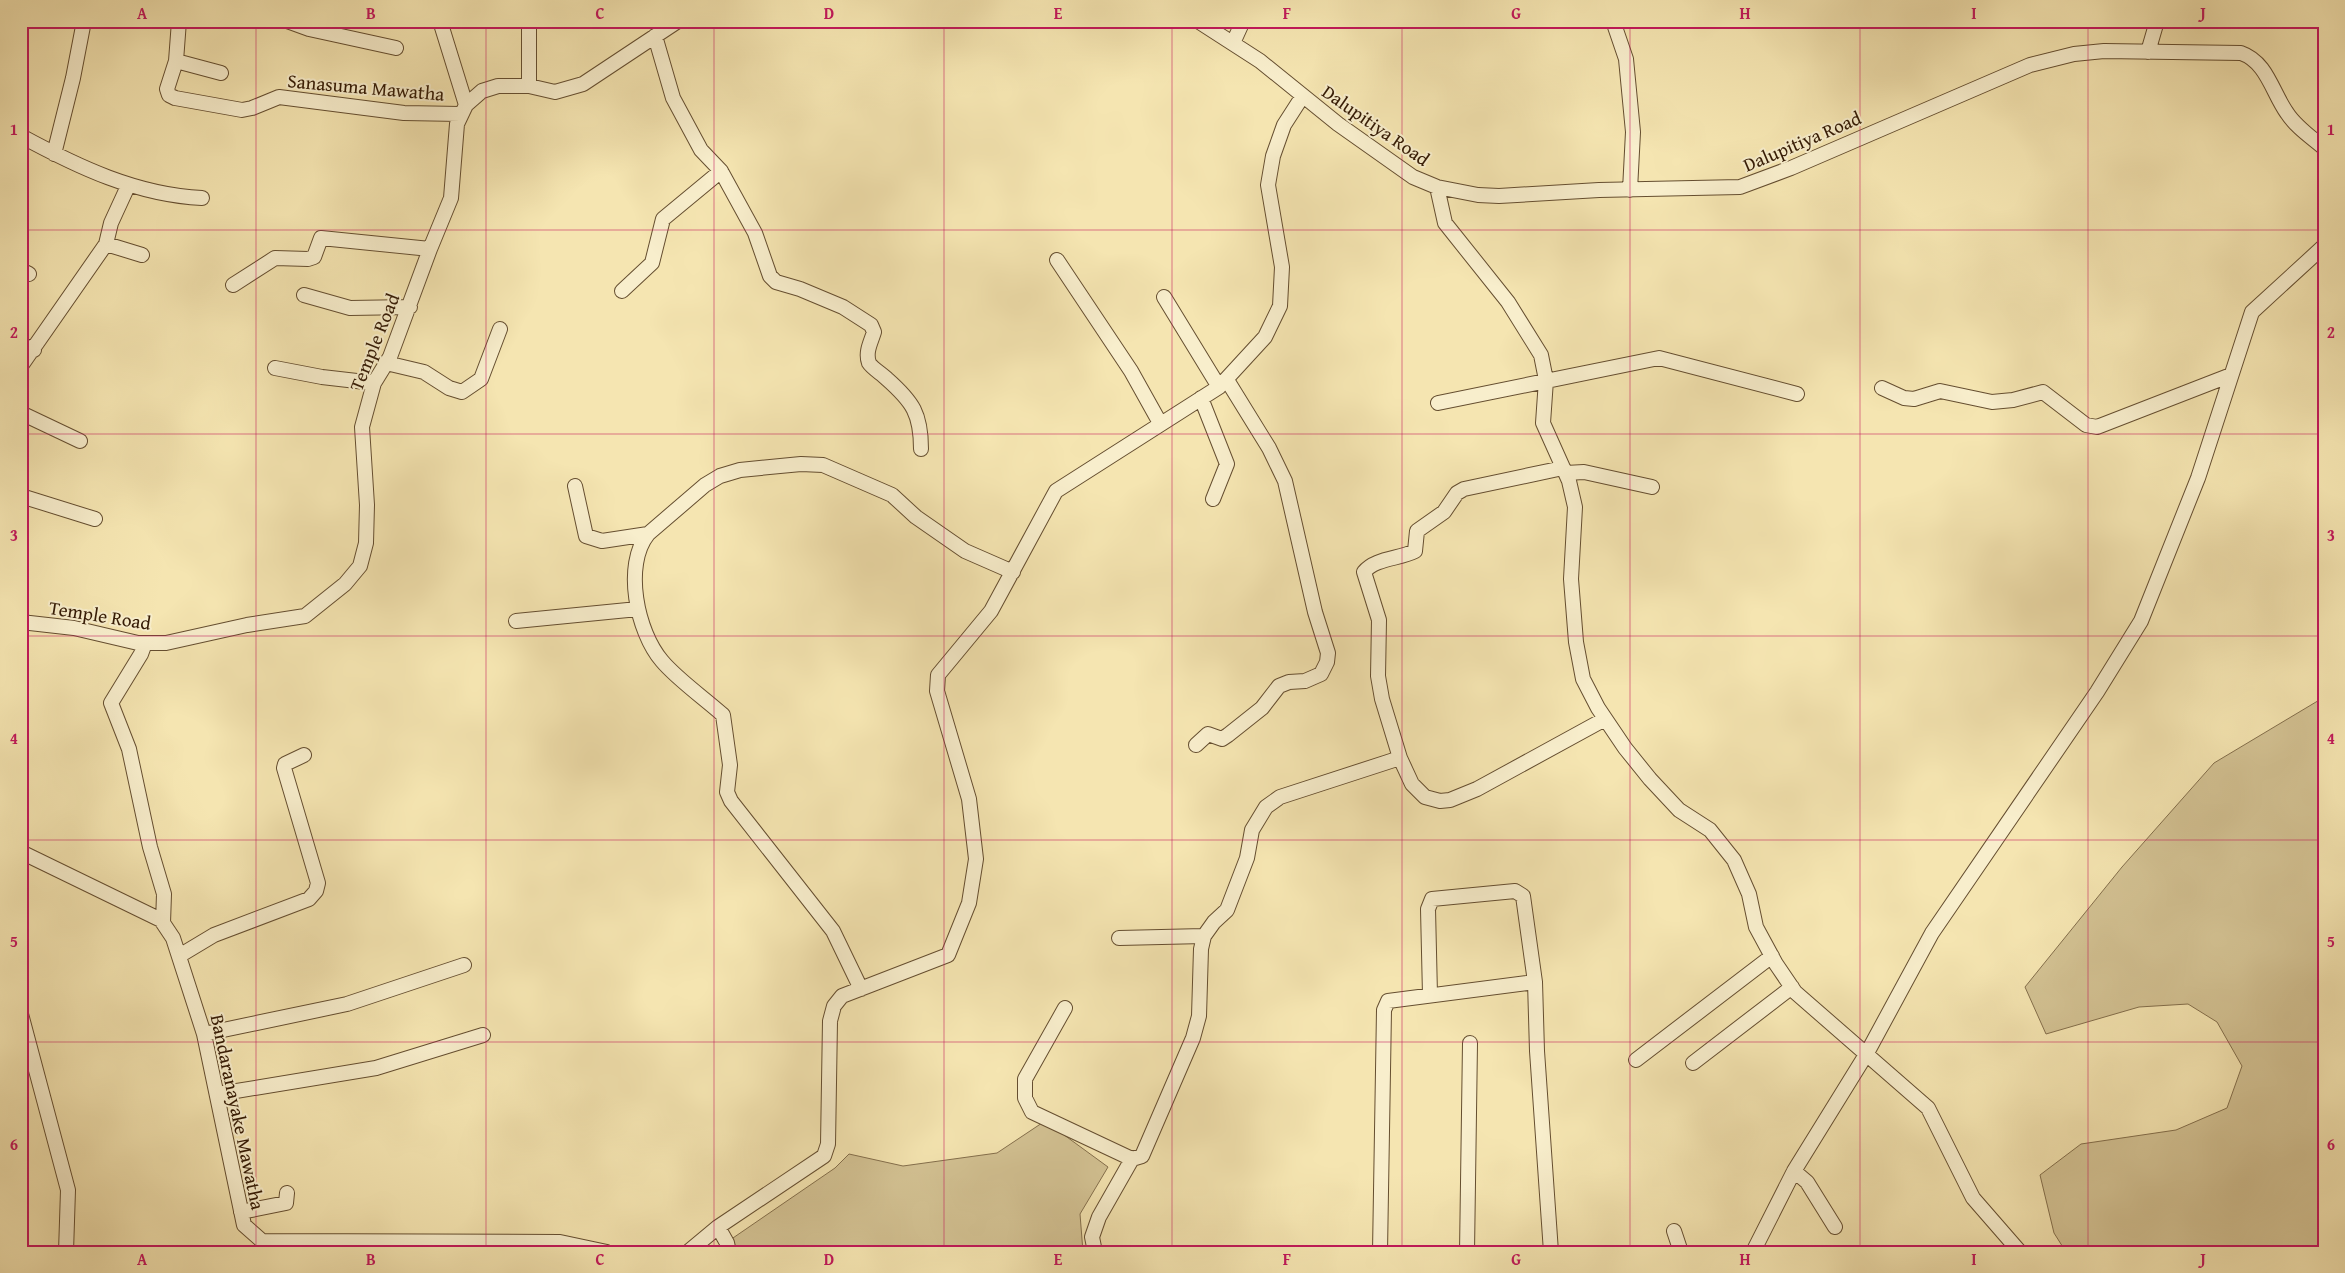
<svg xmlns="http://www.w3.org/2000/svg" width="2345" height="1273" viewBox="0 0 2345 1273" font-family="'Gentium Book Plus',serif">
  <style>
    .green { fill: #d4c394; stroke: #846f4c }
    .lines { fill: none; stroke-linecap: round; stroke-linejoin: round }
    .minor-casing { stroke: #654e30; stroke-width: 16 }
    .minor { stroke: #f8eecc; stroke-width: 14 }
    .grid { fill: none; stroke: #c2185b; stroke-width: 1; stroke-opacity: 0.55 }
    .labels { text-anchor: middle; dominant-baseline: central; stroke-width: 4; stroke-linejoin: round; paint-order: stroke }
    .street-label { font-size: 19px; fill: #351b05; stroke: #f8eecc }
    .neatline { fill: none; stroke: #c2185b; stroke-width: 2 }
    .grid-label { font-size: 16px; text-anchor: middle; font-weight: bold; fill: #c2185b }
  </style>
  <rect width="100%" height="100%" fill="#f5e5b1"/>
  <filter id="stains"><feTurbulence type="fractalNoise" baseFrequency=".004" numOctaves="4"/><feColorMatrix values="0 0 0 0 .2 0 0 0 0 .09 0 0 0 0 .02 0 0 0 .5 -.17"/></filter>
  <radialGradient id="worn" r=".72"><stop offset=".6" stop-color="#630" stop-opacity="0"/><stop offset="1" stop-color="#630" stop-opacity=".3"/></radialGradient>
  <path class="green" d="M2321,699h3v553h-258l-12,-19 -14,-58 41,-31 95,-14 51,-22 15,-42 -25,-44 -29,-18 -49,3 -93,27 -21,-47 97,-120 92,-104z
    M1045,1121l63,46 -28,47 3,38h-349l-4,-12 105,-72 14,-14 54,12 94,-13z"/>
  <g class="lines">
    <g class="minor-casing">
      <path id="minor" d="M179,21l-3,40 -9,28 2,6 6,3 67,12 10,-2 27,-11 125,16 56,1
        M287,21l22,8 87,19
        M440,21l26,84
        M1198,21l62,40 78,63 75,53 24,10 41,8 21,1 100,-6 141,-3 51,-19 239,-103 44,-11 30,-3 137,2c26,9 31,39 46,60 9,14 24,24 37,35
        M1613,21l13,38 7,73 -3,58
        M655,36l18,62 28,52 20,21 34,62 15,43 6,6 24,7 43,18 28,18 3,7c-3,10 -9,20 -5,31 3,5 13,11 18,16 26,23 34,35 34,70
        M1233,43l10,-22
        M2148,52l9,-31
        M176,61l45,12
        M529,86v-65
        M21,136c57,31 116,59 181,62
        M54,154l19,-76 11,-57
        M128,186l-17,37 -5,21 36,11
        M1437,187l8,36 63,79 33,53 5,25 -3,43 26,58 6,26 -4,72 5,63 7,37 15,29 27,40 25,31 29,31 31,20 24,30 15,34 7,33 20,37 19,28 133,116 45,90 47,54
        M1057,260l74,111 29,52
        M21,270l8,4
        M233,285l42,-27 33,1 6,-2 7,-19 109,11
        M622,291l30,-28 11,-44 58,-48
        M304,295l46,13 60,-1
        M1164,297l55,90
        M21,344l13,6
        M386,363l38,9 25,16 13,4 19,-13 19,-50
        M21,366l85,-122
        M275,368l47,9 52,6
        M1882,388l22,10 10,1 26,-8 52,11 21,-2 30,-8 43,33 11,2 134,-52
        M1201,398l26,66 -14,35
        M1438,403l221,-45 138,36
        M21,413l59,28
        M1563,468l-99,21 -7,4 -13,19 -27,19 -2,20c-15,8 -40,7 -51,21l15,48 -1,56 4,23 18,59 12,26 13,13 15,4 10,-1 27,-11 128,-70
        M1566,473l18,-1 68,15
        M575,486l11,50 16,5 46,-7
        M21,496l74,23
        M516,621l122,-12
        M21,622l53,6 64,15h28l81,-18 58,-9 40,-32 15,-18 6,-23 1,-38 -5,-78 12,-44 16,-26 40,-108 21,-51 6,-74 9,-19 16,-14 16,-5h31l26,6 28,-8 95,-63
        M145,643l-4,11 -30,49 18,46 21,98 14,47 -1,29
        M1196,745l12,-11 14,5 6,-4 34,-27 17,-22 10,-4 16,-1 16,-7 6,-12 1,-9 -13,-41 -30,-131 -16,-33 -42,-68
        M21,852l140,68 12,18 31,96 40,191 18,16 298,1 47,10
        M1119,938l85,-2
        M179,956l35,-21 95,-36 7,-8 2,-8 -34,-115 1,-4 19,-9
        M861,989l-28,-58 -102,-130 -4,-9 3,-27 -7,-50c-19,-17 -46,-36 -61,-54 -25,-29 -39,-96 -14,-127l57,-49 15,-9 20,-6 61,-6 22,1 69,30 24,22 49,34 48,21
        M1430,995l-2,-86 4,-10 83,-8 8,5 12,86 2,69 14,201
        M1065,1008l-40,71v19l7,14 100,47 10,-3 51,-118 6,-22 2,-67 3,-13 10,-14 13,-12 20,-52 5,-28 14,-23 14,-10 120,-39
        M21,1014l47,176 -2,62
        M204,1034l143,-30 117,-39
        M1636,1060l136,-104
        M1693,1063l99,-76
        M218,1094l158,-26 107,-33
        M1794,1171l13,11 28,45
        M241,1212l45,-9 1,-10
        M718,1227l9,16 2,9
        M1674,1231l7,21
        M688,1252l30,-25 106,-71 4,-12 2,-123 4,-15 8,-10 106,-41 21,-52 7,-44 -7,-60 -32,-108 1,-16 53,-64 65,-120 163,-104 46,-50 15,-31 2,-39 -14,-82 5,-29 11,-31 18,-28
        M1095,1252l-3,-15 7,-20 33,-58
        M1380,1252l4,-242 4,-9 147,-19
        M1467,1252l3,-209
        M1753,1252l41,-81 73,-118 65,-120 165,-241 44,-71 57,-143 54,-166 72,-66"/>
    </g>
    <use href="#minor" class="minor"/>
  </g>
  <path class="grid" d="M256,21v1231M486,21v1231M714,21v1231M944,21v1231M1172,21v1231M1402,21v1231M1630,21v1231M1860,21v1231M2088,21v1231M21,230h2303M21,434h2303M21,636h2303M21,840h2303M21,1042h2303"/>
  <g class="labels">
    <g class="street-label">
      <text transform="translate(366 87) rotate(5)">Sanasuma Mawatha</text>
      <text transform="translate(1376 125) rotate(35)">Dalupitiya Road</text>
      <text transform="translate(1802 141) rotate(-23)">Dalupitiya Road</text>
      <text transform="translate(374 342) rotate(-68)">Temple Road</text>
      <text transform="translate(100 615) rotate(9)">Temple Road</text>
      <text transform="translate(238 1112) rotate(78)">Bandaranayake Mawatha</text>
    </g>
  </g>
  <rect width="2345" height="1273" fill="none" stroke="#f5e5b1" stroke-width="55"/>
  <rect x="28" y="28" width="2290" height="1218" class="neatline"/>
  <g class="grid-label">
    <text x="142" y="19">A</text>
    <text x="371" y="19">B</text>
    <text x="600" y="19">C</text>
    <text x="829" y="19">D</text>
    <text x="1058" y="19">E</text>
    <text x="1287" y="19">F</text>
    <text x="1516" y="19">G</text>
    <text x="1745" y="19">H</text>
    <text x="1974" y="19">I</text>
    <text x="2203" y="19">J</text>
    <text x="14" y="135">1</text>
    <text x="2331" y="135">1</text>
    <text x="14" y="338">2</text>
    <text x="2331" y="338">2</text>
    <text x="14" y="541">3</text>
    <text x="2331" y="541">3</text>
    <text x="14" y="744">4</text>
    <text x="2331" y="744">4</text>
    <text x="14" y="947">5</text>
    <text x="2331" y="947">5</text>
    <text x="14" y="1150">6</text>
    <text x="2331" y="1150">6</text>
    <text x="142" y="1265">A</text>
    <text x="371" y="1265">B</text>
    <text x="600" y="1265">C</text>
    <text x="829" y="1265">D</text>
    <text x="1058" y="1265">E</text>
    <text x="1287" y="1265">F</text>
    <text x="1516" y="1265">G</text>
    <text x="1745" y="1265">H</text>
    <text x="1974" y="1265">I</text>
    <text x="2203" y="1265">J</text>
  </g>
  <rect width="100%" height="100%" filter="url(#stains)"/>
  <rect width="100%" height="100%" fill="url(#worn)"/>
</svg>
